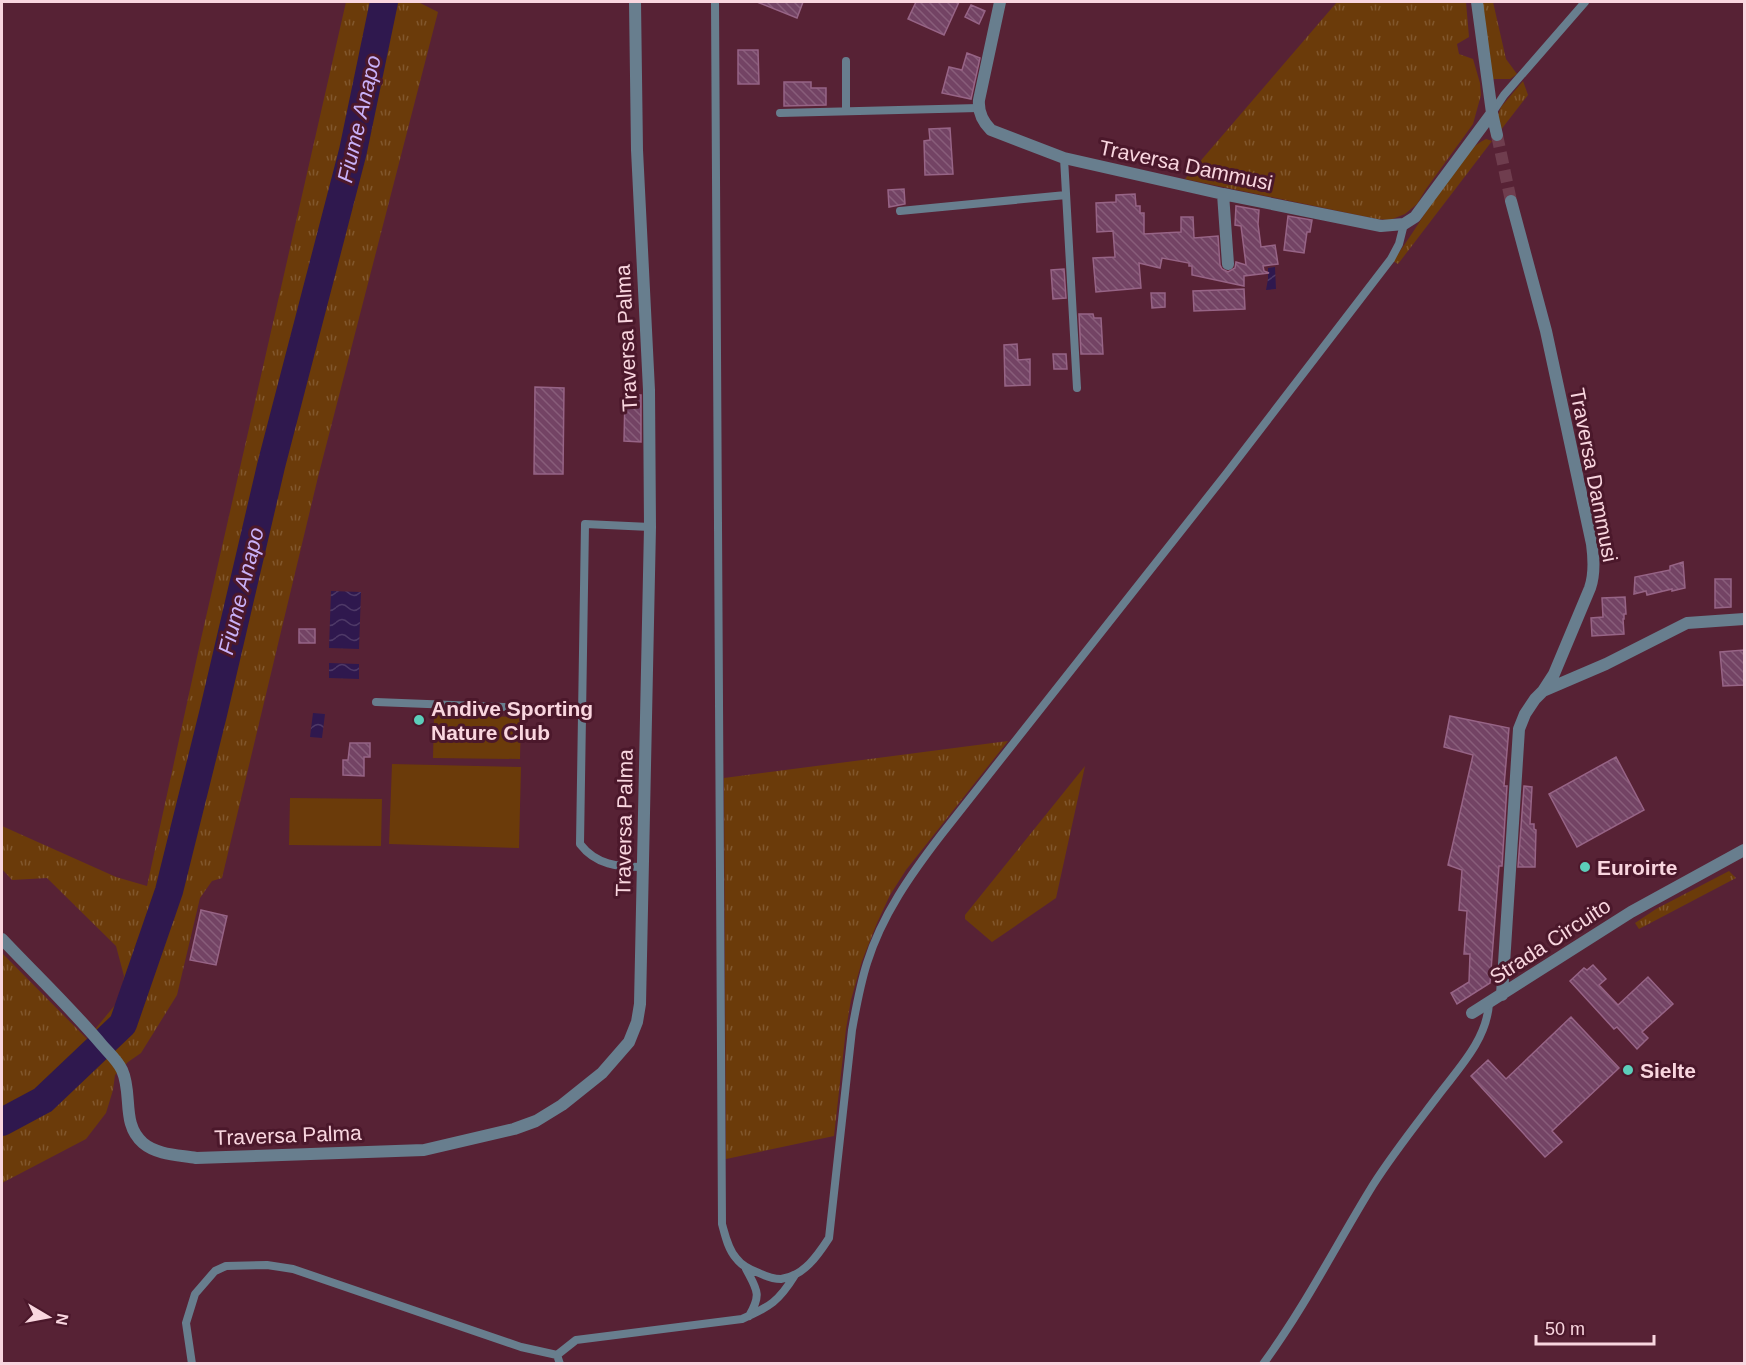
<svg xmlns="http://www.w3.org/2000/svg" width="1746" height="1365" viewBox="0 0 1746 1365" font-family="Arial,sans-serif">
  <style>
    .grass { fill: url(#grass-tufts) }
    .garden { fill: #6b3b0a }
    .water { fill: url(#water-waves) }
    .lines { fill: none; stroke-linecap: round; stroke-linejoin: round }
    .river { stroke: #2f184e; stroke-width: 28 }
    .building { fill: url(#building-back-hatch); stroke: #976486; stroke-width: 1.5 }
    .street-tunnel { stroke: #6f3d4e; stroke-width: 12; stroke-dasharray: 12 6; stroke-linecap: butt }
    .lane { stroke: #687e8e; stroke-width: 8 }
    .street { stroke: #687e8e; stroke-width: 12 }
    .poi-dot { fill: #5cceba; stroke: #4b182b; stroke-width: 2 }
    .labels { text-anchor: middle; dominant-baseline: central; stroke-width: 6; stroke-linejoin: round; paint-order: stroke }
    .street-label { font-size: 21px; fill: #f9d6df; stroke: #4b182b }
    .poi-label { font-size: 21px; font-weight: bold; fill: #f9d6df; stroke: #4b182b; text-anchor: start }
    .water-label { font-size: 22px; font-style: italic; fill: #c9b1f8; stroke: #4b182b }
  </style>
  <defs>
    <pattern id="grass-tufts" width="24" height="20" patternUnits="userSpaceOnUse" patternTransform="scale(1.5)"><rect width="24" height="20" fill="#6b3b0a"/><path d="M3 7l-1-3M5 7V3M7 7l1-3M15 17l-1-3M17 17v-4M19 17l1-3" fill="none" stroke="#81572d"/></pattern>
    <pattern id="water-waves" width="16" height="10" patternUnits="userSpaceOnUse" patternTransform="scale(1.5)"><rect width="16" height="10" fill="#2f184e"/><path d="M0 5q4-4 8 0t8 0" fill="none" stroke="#4e3967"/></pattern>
    <pattern id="building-back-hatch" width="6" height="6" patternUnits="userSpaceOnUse" patternTransform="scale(1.5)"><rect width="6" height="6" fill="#734364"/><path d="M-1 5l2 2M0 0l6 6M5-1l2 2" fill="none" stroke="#885d7a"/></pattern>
  </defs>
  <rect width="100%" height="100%" fill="#572235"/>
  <path class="grass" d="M346,2h72l20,10 -120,465 -96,401 -10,3 -12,17 -23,97 -36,58 -13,9 -13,13 -2,15 -7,23 -20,26 -84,44v-230l85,86 33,-40 4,-23 -8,-30 -69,-68 -35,2 -10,-11v-43l114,51 31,9 54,-247z
    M1337,2h129l3,35 -12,7 2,10 14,5 7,24 1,12 -8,29 -47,65 -9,15 -12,10 -15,6 -13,-1 -192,-40z
    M1482,2h11l13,57 11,15 -7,5h-19z
    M1523,81l5,14 -28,36 -2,-16 3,-8z
    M1486,139l6,2 -94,123 -5,-3c12,-17 23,-33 34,-51 15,-22 34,-59 59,-71z
    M1008,741l-102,129 -16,25 -13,28 -15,38 -11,39 -5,29 -12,107 -108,23 -2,-381z
    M1085,766l-29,132 -64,44 -27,-23v-4z
    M1729,871l7,7 -97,51 -4,-6 21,-14z"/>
  <path class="garden" d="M434,715l87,2 -1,42 -87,-1z
    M392,764l129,3 -2,81 -130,-4z
    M290,798l92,1 -1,47 -92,-1z"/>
  <path class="water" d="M1275,267l1,22 -10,1 2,-11v-11z
    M331,591l30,1 -2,57 -30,-1z
    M329,663l30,1v15l-30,-1z
    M313,713l12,1 -3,24 -12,-1z"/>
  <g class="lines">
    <path class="river" d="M2,1122l41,-22 80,-76 46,-133 44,-177 58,-248 82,-315 31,-149"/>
  </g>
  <path class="building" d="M757,2h46l-6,16z
    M916,2h43l-15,33 -36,-16z
    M971,5l14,6 -6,13 -14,-7z
    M738,50h20l1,34h-21z
    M967,53l13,5 -9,41 -29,-6 7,-26 13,3z
    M784,82h27v6h15v17l-42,1z
    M950,128l3,46 -28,1 -1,-34 6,-1 -1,-11z
    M904,189l1,15 -16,3 -1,-17z
    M1135,194l1,12h4v7h4v21l37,-2v-15h12l1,21 24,-2 2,29 2,4 6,3 7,-4 1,-6 10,3 -5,-39 -6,-1 1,-19 23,4 -1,14 3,23 14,-2 3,19 -15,2 1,5 5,2 -25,3v10l-52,-11v-9h-3v-3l-27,-5 -2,10 -21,-5 2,25 -45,4 -3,-34 22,-1 -2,-26 -16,1 -1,-29 20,-1v-7z
    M1288,216l24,4 -2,12h-3l-3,21 -20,-3z
    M1064,269l2,29 -13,1 -2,-29z
    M1244,289l1,20 -51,2 -1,-20z
    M1151,293h14v14l-13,1z
    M1079,314h14l1,4h7l2,36h-22z
    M1017,344l1,16 12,-1v26l-25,1 -1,-41z
    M1053,354h13l1,15h-13z
    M535,387l29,1 -1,86h-29z
    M625,395h16v47l-17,-1z
    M1683,562l2,26 -13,3v-2l-25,6 -1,-4 -12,3 1,-17 35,-7v-4z
    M1715,579h16v28l-16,1z
    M1625,597l1,17h-2v5h-1l1,15 -32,2 -1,-18 12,-1 -1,-19z
    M299,629h16v14h-16z
    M1744,650v35l-21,1 -3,-34z
    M1450,716l59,12 -5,58h3l-5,80h-3l-9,117 -33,21 -6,-11 18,-11 1,-28h-6l3,-43 -8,-1 3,-40 -14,-5 25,-110 -29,-8z
    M350,743h20v14h-6v19l-21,-1v-15h5z
    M1616,757l28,53 -67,37 -28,-53z
    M1524,786l8,1 -2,37h4v5l2,1 -1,37h-17z
    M201,910l26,6 -11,49 -26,-5z
    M1593,965l13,14 -7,6 19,20 30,-28 25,27 -31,28 6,6 -11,11 -20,-22 -3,2 -44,-48 14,-13 3,2z
    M1571,1017l48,51 -67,63 10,11 -17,15 -74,-81 17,-16 18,19z"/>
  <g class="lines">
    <path class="street-tunnel" d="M1497,135l14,66"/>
    <path class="lane" d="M715,2l7,1222c3,11 6,25 14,34 6,8 14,12 23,15 6,3 16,6 22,6 23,-3 37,-24 48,-41l23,-208c4,-22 8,-45 15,-67 15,-48 44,-89 74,-128l285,-361 165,-215 8,-15 5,-20
      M846,111v-50
      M780,113l198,-5
      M1492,113l12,-18 81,-93
      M1064,158l13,230
      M900,211l166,-16
      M376,702l206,8
      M643,867c-25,0 -47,-2 -63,-23l5,-320 65,3
      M746,1269c11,21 16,25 3,47
      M192,1364l-6,-41 9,-29 20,-23 11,-5 41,-1 26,4 228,78 36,8
      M560,1364l-3,-9 19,-15 166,-21c28,-12 37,-18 53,-44
      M1263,1364c42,-57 73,-119 110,-179 19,-30 42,-59 64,-88 21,-28 50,-57 52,-94"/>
    <path class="street" d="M1000,2l-21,98c-1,12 3,21 12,30l73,28 159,36 158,32 23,-2 11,-7 77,-104
      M1477,2l15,111 5,22
      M1223,194l5,70
      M1543,691l63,-27 81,-41 57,-4
      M2,939c33,35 69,69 100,106 7,8 16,16 20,25 11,24 -1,54 21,73 14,12 36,12 53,15l228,-8 90,-21 22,-8 26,-16 40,-32 27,-31 8,-20 3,-18 10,-477 -1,-137 -12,-240 -2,-148
      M1502,995l17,-266 6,-15 10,-15 8,-8 11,-17 36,-86c5,-14 4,-29 2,-44l-46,-213 -35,-130
      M1472,1013l159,-101 113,-62"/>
  </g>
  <g class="poi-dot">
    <circle cx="419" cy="720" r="6"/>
    <circle cx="1585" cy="867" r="6"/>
    <circle cx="1628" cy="1070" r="6"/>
  </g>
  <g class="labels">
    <g class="street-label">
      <text transform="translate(1186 165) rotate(12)">Traversa Dammusi</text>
      <text transform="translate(626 338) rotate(-93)">Traversa Palma</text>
      <text transform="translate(1594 475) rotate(79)">Traversa Dammusi</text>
      <text transform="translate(624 823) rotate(-89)">Traversa Palma</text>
      <text transform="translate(1550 941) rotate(-33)">Strada Circuito</text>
      <text transform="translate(288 1135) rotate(-2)">Traversa Palma</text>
    </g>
    <g class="poi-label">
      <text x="431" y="708">Andive Sporting<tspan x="431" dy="24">Nature Club</tspan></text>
      <text x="1597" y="867">Euroirte</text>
      <text x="1640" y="1070">Sielte</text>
    </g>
    <g class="water-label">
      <text transform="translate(359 119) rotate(-77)">Fiume Anapo</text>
      <text transform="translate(241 591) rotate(-76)">Fiume Anapo</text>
    </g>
  </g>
  <rect width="1746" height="1365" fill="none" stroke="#f9d6df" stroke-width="6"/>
  <g transform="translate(48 1317) rotate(100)" stroke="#4b182b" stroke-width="4.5" paint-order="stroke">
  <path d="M0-4.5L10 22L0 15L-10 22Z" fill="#f9d6df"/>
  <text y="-9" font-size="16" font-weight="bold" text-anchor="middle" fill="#f9d6df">N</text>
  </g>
  <path d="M1536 1335v9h118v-9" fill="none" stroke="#f9d6df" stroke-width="3"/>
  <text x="1545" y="1335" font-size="18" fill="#f9d6df" stroke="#4b182b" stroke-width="4.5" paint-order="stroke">50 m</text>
</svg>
